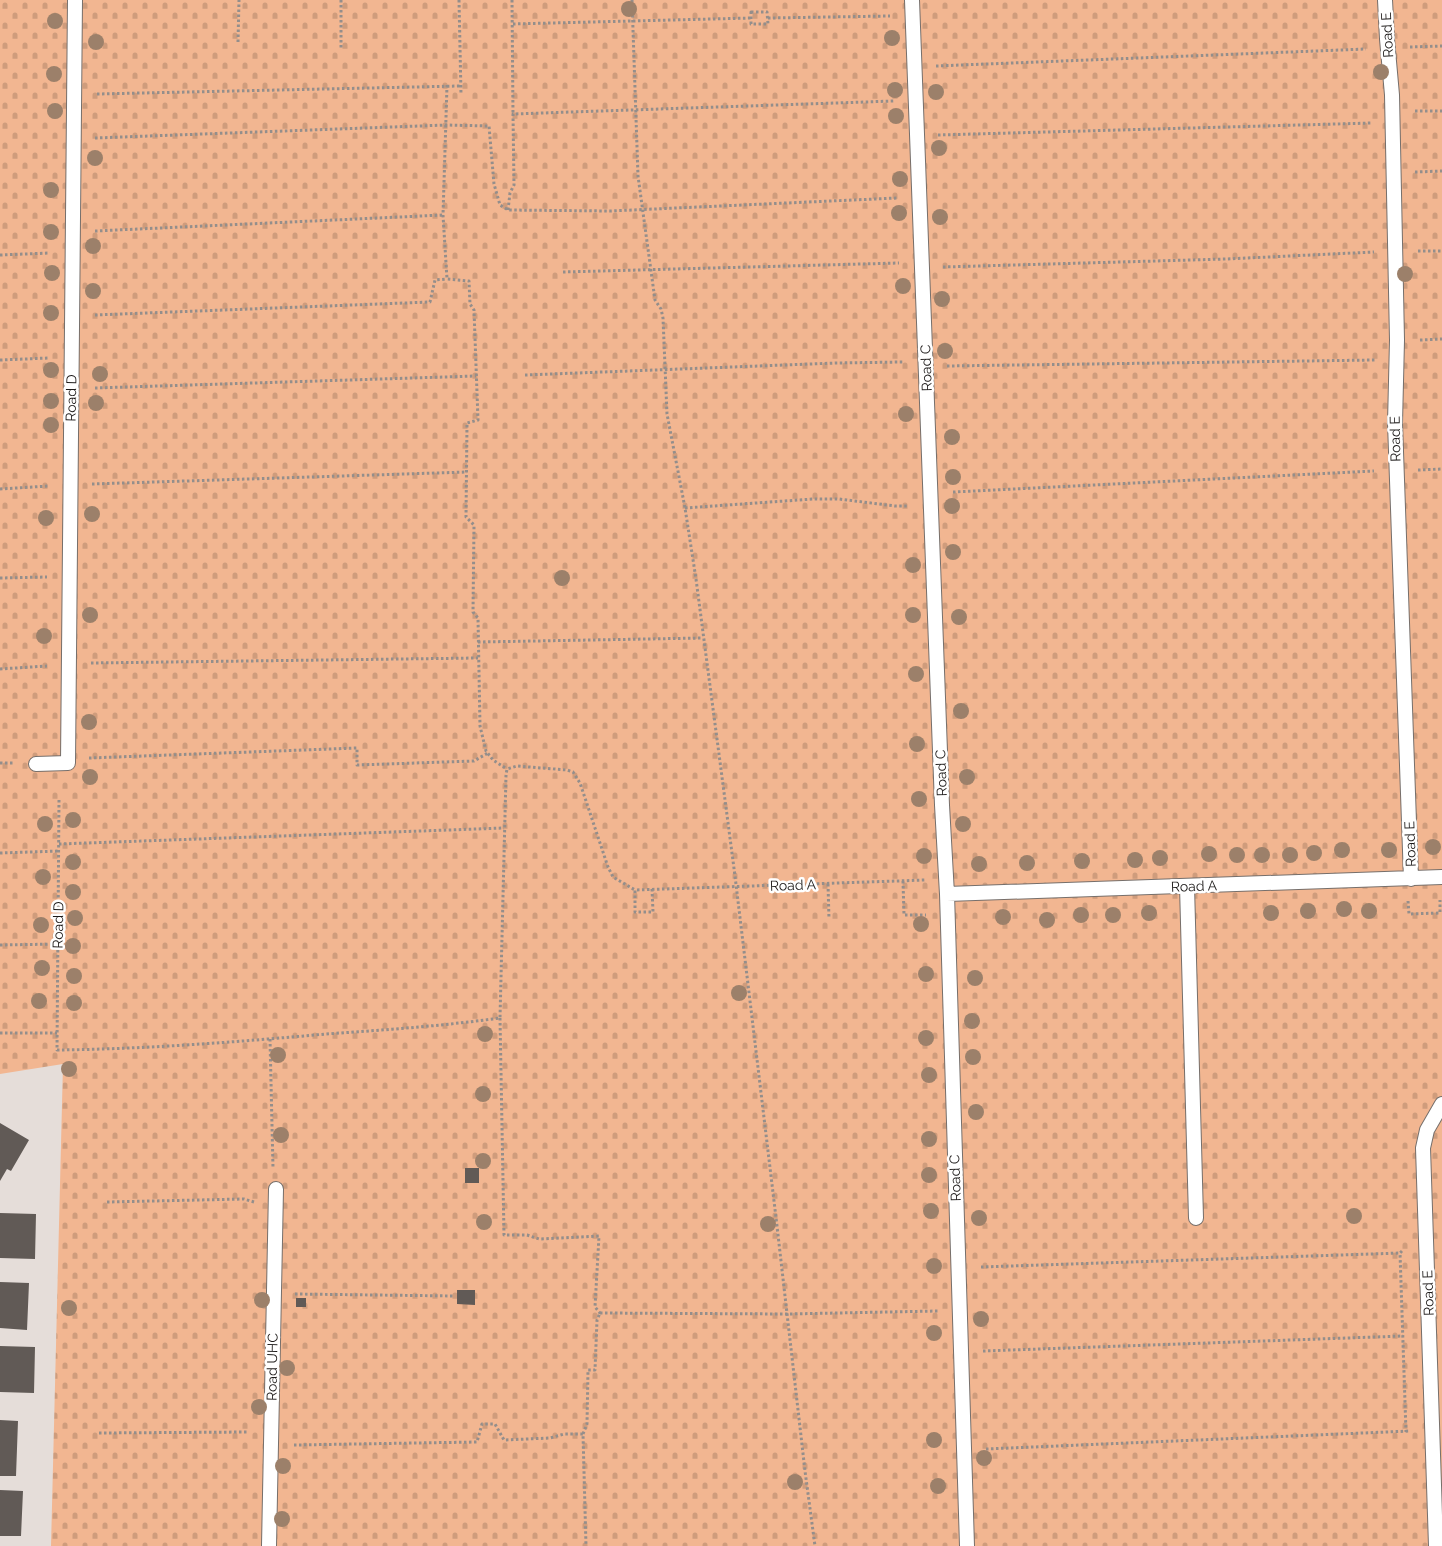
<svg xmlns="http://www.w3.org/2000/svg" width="1442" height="1546" viewBox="0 0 1442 1546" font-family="Raleway,sans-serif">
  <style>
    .cemetery { fill: url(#cemetery-stones) }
    .building { fill: #615a56 }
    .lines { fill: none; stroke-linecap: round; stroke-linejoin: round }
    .lane-casing { stroke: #766f6b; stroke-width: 16 }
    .path { stroke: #948e8b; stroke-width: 3; stroke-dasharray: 2.5 2.5; stroke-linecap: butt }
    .lane { stroke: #fff; stroke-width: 14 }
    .tree { fill: #9c806a }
    .labels { text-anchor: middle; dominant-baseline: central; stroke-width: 5; stroke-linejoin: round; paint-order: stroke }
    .street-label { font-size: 14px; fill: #1c1918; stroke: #fff }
  </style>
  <defs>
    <pattern id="cemetery-stones" width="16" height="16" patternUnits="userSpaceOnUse" patternTransform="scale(1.25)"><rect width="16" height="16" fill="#f2b691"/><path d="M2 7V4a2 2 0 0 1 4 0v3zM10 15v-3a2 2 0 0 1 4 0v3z" fill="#cf9c7c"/></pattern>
  </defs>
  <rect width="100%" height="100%" fill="#e5ddd9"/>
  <path class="cemetery" d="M0,0h1442v1546h-1391l12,-482 -63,10z"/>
  <path class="building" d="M0,1123l29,17 -18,31 -4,-2 -7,12z
    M465,1168h14v15h-14z
    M0,1213l36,1 -1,45 -35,-1z
    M0,1282l29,1 -2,47 -27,-2z
    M457,1290h18v15l-18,-1z
    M296,1298h10v9h-10z
    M0,1346l35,1 -1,46 -34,-1z
    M0,1420l18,1 -2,55h-16z
    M0,1490l23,1 -2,45h-21z"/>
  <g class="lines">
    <g class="lane-casing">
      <path id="lane" d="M912,0l30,805 5,89 20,652
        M1385,0l2,39 5,56 5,245 -2,83 16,456
        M36,764l32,-1 7,-763
        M1187,886l9,332
        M947,894l495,-17
        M269,1546l7,-357
        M1436,1546l-13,-398 4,-18 15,-26"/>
    </g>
    <path class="path" d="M341,0v48
      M459,0l2,95
      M512,0l1,114
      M632,0l6,176 17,124 6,9 2,9 4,96 18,94 11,71 39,297 42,350 28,245 10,75
      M751,12h16l1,12h-17z
      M768,18l122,-2
      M513,24l238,-6
      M238,42l1,-42
      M1410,47l32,-1
      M936,66l430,-17
      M447,85l-4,130 4,64 22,2 1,23 4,6 4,110 -11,3 -1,94 8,8 -1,87 5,6 2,108 6,25 7,9 14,9
      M97,94l363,-8
      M1415,111h27
      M938,135l434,-12
      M95,138l351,-13 43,1 5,58 6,21 8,5 102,1 287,-13
      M1415,172l27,-1
      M508,210l2,-17 4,-8 -1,-71 381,-13
      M95,231l348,-16
      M1418,251h24
      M0,255l50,-2
      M943,267l283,-8 148,-7
      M563,272l336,-9
      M95,315l335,-13 5,-22 12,-1
      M1420,340l22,-1
      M0,360l49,-2
      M947,366l428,-6
      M525,375l311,-12 67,-1
      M95,388l381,-12
      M1418,470l24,-1
      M92,484l375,-12
      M0,489l49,-3
      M953,492l421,-21
      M685,508l128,-9h26l56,7h13
      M0,578l47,-1
      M478,642l225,-4
      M91,663l387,-5
      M0,669l47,-3
      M89,758l268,-10v17l117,-4 14,-8
      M0,763h15
      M59,800l-2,250c89,-1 180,-8 269,-16 58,-4 116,-8 174,-16l6,-243 1,-6 10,-3 50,4 6,2 7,11 28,84 5,10 22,13
      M59,844l445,-16
      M0,853l59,-2
      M903,881l1,34h22
      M828,884l1,35
      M652,889l1,23h-18v-22l290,-10
      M1408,901l1,13 31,-1v-13
      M0,945l58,-1
      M500,1018l4,217h23l12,4 60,-3 -4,71 5,6
      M0,1033h57
      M270,1039l3,129
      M107,1202l137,-3 10,3
      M1402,1251l-2,2 6,179
      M981,1267l419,-14
      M295,1294l160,2
      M600,1313l187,1 151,-3
      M983,1351l420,-15
      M99,1433l150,-1
      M583,1434l4,-10 1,-54h7l2,-50 3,-7
      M294,1445l183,-3 5,-18h13l9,16 46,-2 14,-4h19l3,112
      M986,1449l424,-18"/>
    <use href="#lane" class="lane"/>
  </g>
  <g class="tree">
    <circle cx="629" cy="9" r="8"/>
    <circle cx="55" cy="21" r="8"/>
    <circle cx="892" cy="38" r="8"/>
    <circle cx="96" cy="42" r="8"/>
    <circle cx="1381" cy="72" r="8"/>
    <circle cx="54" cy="74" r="8"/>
    <circle cx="895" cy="90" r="8"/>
    <circle cx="936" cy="92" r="8"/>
    <circle cx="55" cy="111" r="8"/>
    <circle cx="896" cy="116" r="8"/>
    <circle cx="939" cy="148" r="8"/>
    <circle cx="95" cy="158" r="8"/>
    <circle cx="900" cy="179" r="8"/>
    <circle cx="51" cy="190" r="8"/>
    <circle cx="899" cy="213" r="8"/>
    <circle cx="940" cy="217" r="8"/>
    <circle cx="51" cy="232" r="8"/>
    <circle cx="93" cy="246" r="8"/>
    <circle cx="52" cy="273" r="8"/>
    <circle cx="1405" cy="274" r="8"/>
    <circle cx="903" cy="286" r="8"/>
    <circle cx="93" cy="291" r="8"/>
    <circle cx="942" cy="299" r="8"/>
    <circle cx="51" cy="313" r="8"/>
    <circle cx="945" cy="351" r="8"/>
    <circle cx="51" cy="370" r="8"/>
    <circle cx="100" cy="374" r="8"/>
    <circle cx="51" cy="401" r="8"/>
    <circle cx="96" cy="403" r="8"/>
    <circle cx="906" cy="414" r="8"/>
    <circle cx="51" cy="425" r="8"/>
    <circle cx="952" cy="437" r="8"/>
    <circle cx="953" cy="477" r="8"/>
    <circle cx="952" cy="506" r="8"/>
    <circle cx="92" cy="514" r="8"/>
    <circle cx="46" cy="518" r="8"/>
    <circle cx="953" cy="552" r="8"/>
    <circle cx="913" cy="565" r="8"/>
    <circle cx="562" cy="578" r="8"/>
    <circle cx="90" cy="615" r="8"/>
    <circle cx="913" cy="615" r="8"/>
    <circle cx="959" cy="617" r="8"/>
    <circle cx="44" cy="636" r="8"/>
    <circle cx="916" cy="674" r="8"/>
    <circle cx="961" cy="711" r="8"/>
    <circle cx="89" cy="722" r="8"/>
    <circle cx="917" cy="744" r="8"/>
    <circle cx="90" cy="777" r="8"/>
    <circle cx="967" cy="777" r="8"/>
    <circle cx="919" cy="799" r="8"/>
    <circle cx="73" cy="820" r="8"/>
    <circle cx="45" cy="824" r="8"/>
    <circle cx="963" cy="824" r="8"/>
    <circle cx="1433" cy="847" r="8"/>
    <circle cx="1342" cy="850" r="8"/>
    <circle cx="1389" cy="850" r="8"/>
    <circle cx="1314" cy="853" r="8"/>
    <circle cx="1209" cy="854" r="8"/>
    <circle cx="1237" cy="855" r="8"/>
    <circle cx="1262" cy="855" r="8"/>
    <circle cx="1290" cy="855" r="8"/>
    <circle cx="924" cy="856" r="8"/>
    <circle cx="1160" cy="858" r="8"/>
    <circle cx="1135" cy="860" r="8"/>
    <circle cx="1082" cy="861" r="8"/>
    <circle cx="73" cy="862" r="8"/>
    <circle cx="1027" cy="863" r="8"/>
    <circle cx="979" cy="864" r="8"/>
    <circle cx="43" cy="877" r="8"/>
    <circle cx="73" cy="892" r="8"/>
    <circle cx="1344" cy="909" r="8"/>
    <circle cx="1308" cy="911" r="8"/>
    <circle cx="1369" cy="911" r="8"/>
    <circle cx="1149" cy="913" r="8"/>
    <circle cx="1271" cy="913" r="8"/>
    <circle cx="1081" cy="915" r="8"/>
    <circle cx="1113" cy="915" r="8"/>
    <circle cx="1003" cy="917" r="8"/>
    <circle cx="75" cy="918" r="8"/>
    <circle cx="1047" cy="920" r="8"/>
    <circle cx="921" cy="924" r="8"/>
    <circle cx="41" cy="925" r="8"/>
    <circle cx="73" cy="946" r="8"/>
    <circle cx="42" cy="968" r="8"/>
    <circle cx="926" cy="974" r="8"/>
    <circle cx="74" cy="976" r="8"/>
    <circle cx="975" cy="978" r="8"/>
    <circle cx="739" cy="993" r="8"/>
    <circle cx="39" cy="1001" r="8"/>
    <circle cx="74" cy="1003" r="8"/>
    <circle cx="972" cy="1021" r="8"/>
    <circle cx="485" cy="1034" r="8"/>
    <circle cx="926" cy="1038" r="8"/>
    <circle cx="278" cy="1055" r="8"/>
    <circle cx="973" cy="1057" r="8"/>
    <circle cx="69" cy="1069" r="8"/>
    <circle cx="929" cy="1075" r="8"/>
    <circle cx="483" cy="1094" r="8"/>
    <circle cx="976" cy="1112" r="8"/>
    <circle cx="281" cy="1135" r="8"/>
    <circle cx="929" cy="1139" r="8"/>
    <circle cx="483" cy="1161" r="8"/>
    <circle cx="929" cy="1175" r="8"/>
    <circle cx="931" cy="1211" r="8"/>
    <circle cx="1354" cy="1216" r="8"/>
    <circle cx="979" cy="1218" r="8"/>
    <circle cx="484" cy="1222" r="8"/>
    <circle cx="768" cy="1224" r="8"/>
    <circle cx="934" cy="1266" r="8"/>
    <circle cx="262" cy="1300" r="8"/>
    <circle cx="69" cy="1308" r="8"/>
    <circle cx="981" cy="1319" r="8"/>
    <circle cx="934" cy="1333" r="8"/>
    <circle cx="287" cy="1368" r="8"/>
    <circle cx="259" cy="1407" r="8"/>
    <circle cx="934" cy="1440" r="8"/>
    <circle cx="984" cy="1458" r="8"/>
    <circle cx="283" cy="1466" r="8"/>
    <circle cx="795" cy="1482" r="8"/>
    <circle cx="938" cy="1486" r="8"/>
    <circle cx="282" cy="1519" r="8"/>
  </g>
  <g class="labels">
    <g class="street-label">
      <text transform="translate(1387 35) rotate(-93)">Road E</text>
      <text transform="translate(926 368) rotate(-92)">Road C</text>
      <text transform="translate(71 398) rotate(-89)">Road D</text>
      <text transform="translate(1395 439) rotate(-91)">Road E</text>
      <text transform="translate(941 773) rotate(-92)">Road C</text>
      <text transform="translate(1410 844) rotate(-92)">Road E</text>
      <text transform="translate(793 885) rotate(-2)">Road A</text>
      <text transform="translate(1194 886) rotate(-2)">Road A</text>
      <text transform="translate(58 925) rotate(-89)">Road D</text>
      <text transform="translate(955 1178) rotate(-92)">Road C</text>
      <text transform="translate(1428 1293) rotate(-92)">Road E</text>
      <text transform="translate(272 1367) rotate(-89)">Road UHC</text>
    </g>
  </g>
</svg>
